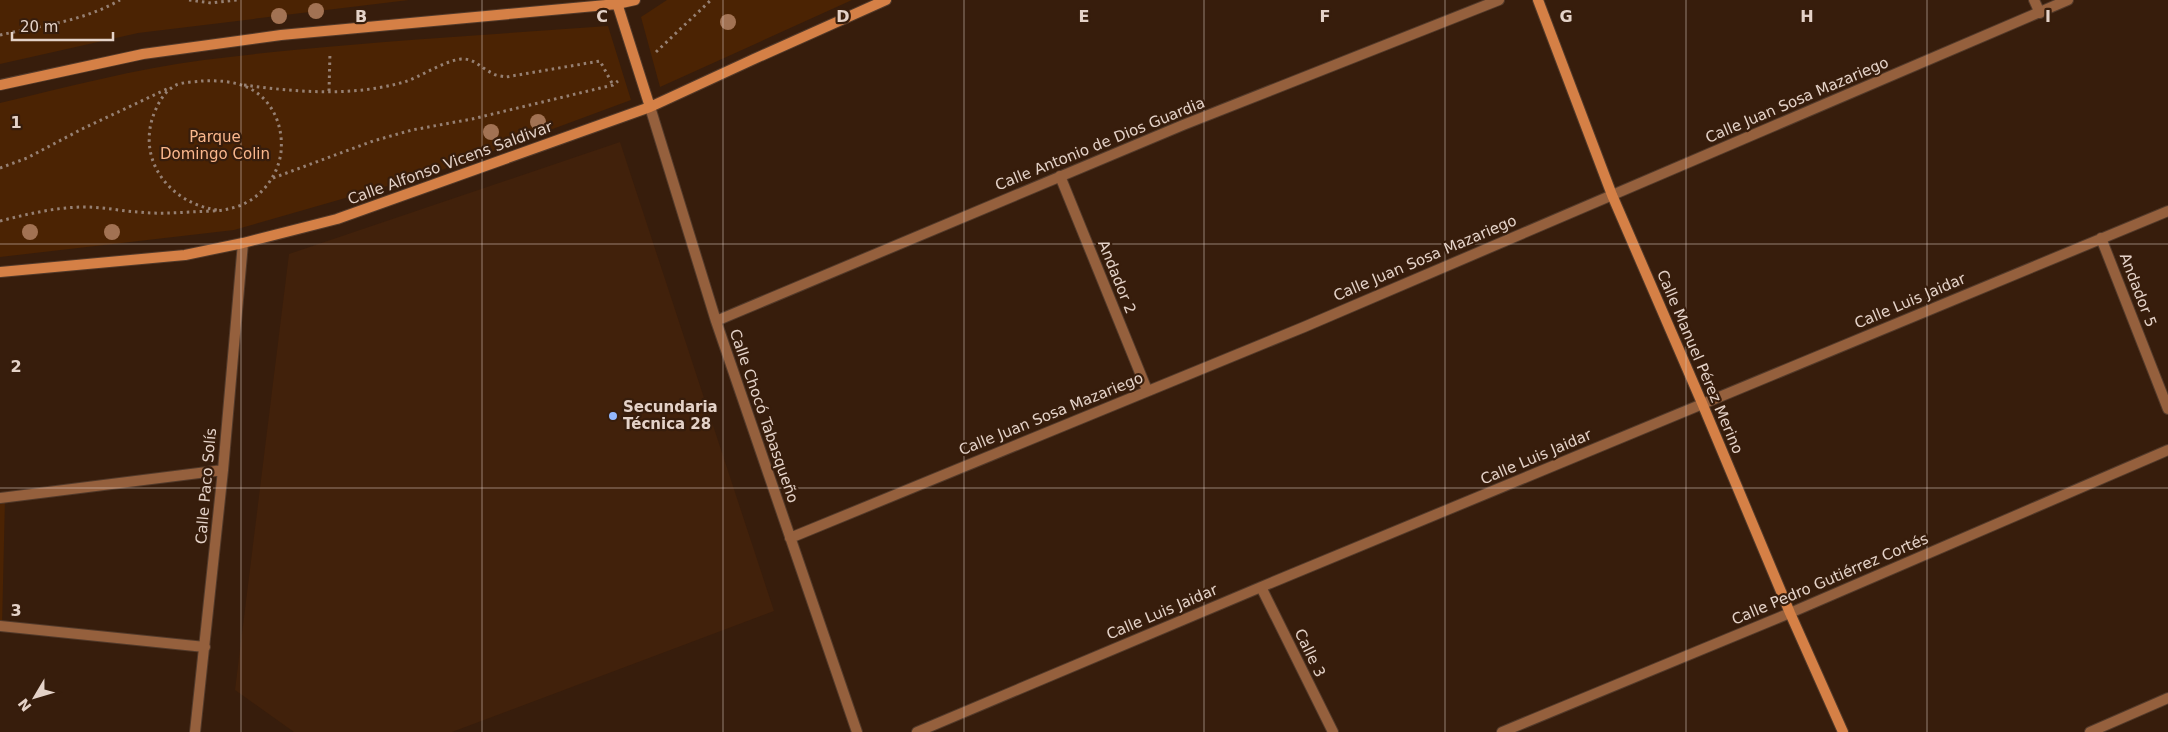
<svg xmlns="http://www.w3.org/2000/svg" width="2168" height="732" viewBox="0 0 2168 732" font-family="'DejaVu Sans',sans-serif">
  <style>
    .built { fill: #41210b }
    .green { fill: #4b2303 }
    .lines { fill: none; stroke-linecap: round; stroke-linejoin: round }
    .street-casing { stroke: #533a2a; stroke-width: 12 }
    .secondary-casing { stroke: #533a2a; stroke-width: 12 }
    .path { stroke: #968073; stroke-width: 3; stroke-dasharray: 2.5 4; stroke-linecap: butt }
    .street { stroke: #95603d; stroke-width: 10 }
    .secondary { stroke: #d58046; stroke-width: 10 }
    .tree { fill: #a27253 }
    .grid { fill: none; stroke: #e4d2c8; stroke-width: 1; stroke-opacity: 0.55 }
    .poi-dot { fill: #93b7fd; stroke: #371d0c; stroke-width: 2 }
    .labels { text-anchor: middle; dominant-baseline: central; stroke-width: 4.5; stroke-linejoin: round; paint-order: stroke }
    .street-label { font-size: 15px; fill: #e4d2c8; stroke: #371d0c }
    .park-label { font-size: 15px; fill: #fab78d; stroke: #371d0c }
    .poi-label { font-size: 15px; font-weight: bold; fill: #e4d2c8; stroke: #371d0c; text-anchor: start }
    .grid-label { font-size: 16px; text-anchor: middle; font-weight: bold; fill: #e4d2c8; stroke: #371d0c; stroke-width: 4.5; stroke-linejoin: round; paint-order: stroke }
  </style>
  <rect width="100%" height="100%" fill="#371d0c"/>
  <path class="built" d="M620,142l154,469 -322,121h-158l-59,-42 54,-436z"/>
  <path class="green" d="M0,0h409l-271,33 -138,31z
    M667,0h185l-192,87 -19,-70z
    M608,26l23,74 -195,72 -202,58 -234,27v-154c67,-16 135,-34 204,-43 134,-17 269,-24 404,-34z
    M0,498h5l-3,129 -2,-1z"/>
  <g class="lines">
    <g class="street-casing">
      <path id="street" d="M2034,0l6,13
        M650,107l66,214 141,411
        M1060,176l87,214
        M2101,238l67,171
        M716,321l467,-196 316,-125
        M0,498l223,-28
        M790,538l514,-211 764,-327
        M1261,587l72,145
        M0,626l205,21
        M195,732l28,-262 20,-227
        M917,732l344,-145 907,-376
        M1502,732l288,-119 378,-163
        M2090,732l78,-34"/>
    </g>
    <g class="secondary-casing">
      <path id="secondary" d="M616,0l34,107
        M1538,0l74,195 90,208 88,210 53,119
        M0,85l143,-31 138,-19 336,-31 18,-4
        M0,272l185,-17 58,-12 94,-24 313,-112 104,-48 132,-59"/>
    </g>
    <path class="path" d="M189,0l22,3 26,-3
      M0,35c40,-9 84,-14 120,-35
      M656,52l55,-52
      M244,85c52,7 108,12 160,-3 19,-6 37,-20 57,-23 13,-1 20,9 31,14 4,3 10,3 14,4l94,-16 13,24
      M329,91l1,-39
      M0,168l27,-10 55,-29 87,-41
      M273,178l100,-37 39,-11 60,-11 141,-34 5,-4
      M0,221c28,-7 56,-14 85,-14 18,0 36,4 53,5 18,2 35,1 53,0 13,-1 28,0 41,-4 26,-6 46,-30 49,-56 2,-20 -4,-41 -19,-55 -16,-15 -39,-17 -60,-16 -8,1 -19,1 -26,4 -11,6 -16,15 -21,26 -20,48 14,92 62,99"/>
    <use href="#street" class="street"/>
    <use href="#secondary" class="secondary"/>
  </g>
  <g class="tree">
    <circle cx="316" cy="11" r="8"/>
    <circle cx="279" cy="16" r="8"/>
    <circle cx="728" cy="22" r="8"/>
    <circle cx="538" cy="122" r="8"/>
    <circle cx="491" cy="132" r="8"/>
    <circle cx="30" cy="232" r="8"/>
    <circle cx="112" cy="232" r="8"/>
  </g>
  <path class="grid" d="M241,0v732M482,0v732M723,0v732M964,0v732M1204,0v732M1445,0v732M1686,0v732M1927,0v732M0,244h2168M0,488h2168"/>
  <circle class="poi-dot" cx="613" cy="416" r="5"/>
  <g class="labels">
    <g class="street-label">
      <text transform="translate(1797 100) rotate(-23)">Calle Juan Sosa Mazariego</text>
      <text transform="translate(1100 144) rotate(-22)">Calle Antonio de Dios Guardia</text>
      <text transform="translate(450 163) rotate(-20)">Calle Alfonso Vicens Saldivar</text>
      <text transform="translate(1425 258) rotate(-23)">Calle Juan Sosa Mazariego</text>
      <text transform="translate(1117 277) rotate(68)">Andador 2</text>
      <text transform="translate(2138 290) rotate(69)">Andador 5</text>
      <text transform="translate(1910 301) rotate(-23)">Calle Luis Jaidar</text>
      <text transform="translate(1700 362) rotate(67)">Calle Manuel Pérez Merino</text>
      <text transform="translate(1051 414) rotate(-22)">Calle Juan Sosa Mazariego</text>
      <text transform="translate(764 416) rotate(71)">Calle Chocó Tabasqueño</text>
      <text transform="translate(1536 457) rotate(-23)">Calle Luis Jaidar</text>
      <text transform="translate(206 486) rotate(-85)">Calle Paco Solís</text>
      <text transform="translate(1830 579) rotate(-23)">Calle Pedro Gutiérrez Cortés</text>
      <text transform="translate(1162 612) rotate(-23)">Calle Luis Jaidar</text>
      <text transform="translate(1310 653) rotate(64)">Calle 3</text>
    </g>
    <g class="park-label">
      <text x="215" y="137">Parque<tspan x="215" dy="17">Domingo Colin</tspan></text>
    </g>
    <g class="poi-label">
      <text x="623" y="407">Secundaria<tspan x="623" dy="17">Técnica 28</tspan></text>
    </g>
  </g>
  <g class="grid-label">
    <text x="361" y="22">B</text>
    <text x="602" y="22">C</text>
    <text x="843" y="22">D</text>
    <text x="1084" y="22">E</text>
    <text x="1325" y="22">F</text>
    <text x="1566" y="22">G</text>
    <text x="1807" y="22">H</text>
    <text x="2048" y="22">I</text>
    <text x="16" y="128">1</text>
    <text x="16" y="372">2</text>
    <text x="16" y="616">3</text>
  </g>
  <g transform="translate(35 697) rotate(232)" stroke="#371d0c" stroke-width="4" paint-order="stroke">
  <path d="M0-4L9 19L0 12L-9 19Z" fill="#e4d2c8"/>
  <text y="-8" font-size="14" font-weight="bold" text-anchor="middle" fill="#e4d2c8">N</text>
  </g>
  <path d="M12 32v8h101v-8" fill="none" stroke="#e4d2c8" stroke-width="2.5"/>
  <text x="20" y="32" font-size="15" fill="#e4d2c8" stroke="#371d0c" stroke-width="4" paint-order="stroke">20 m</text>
</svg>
